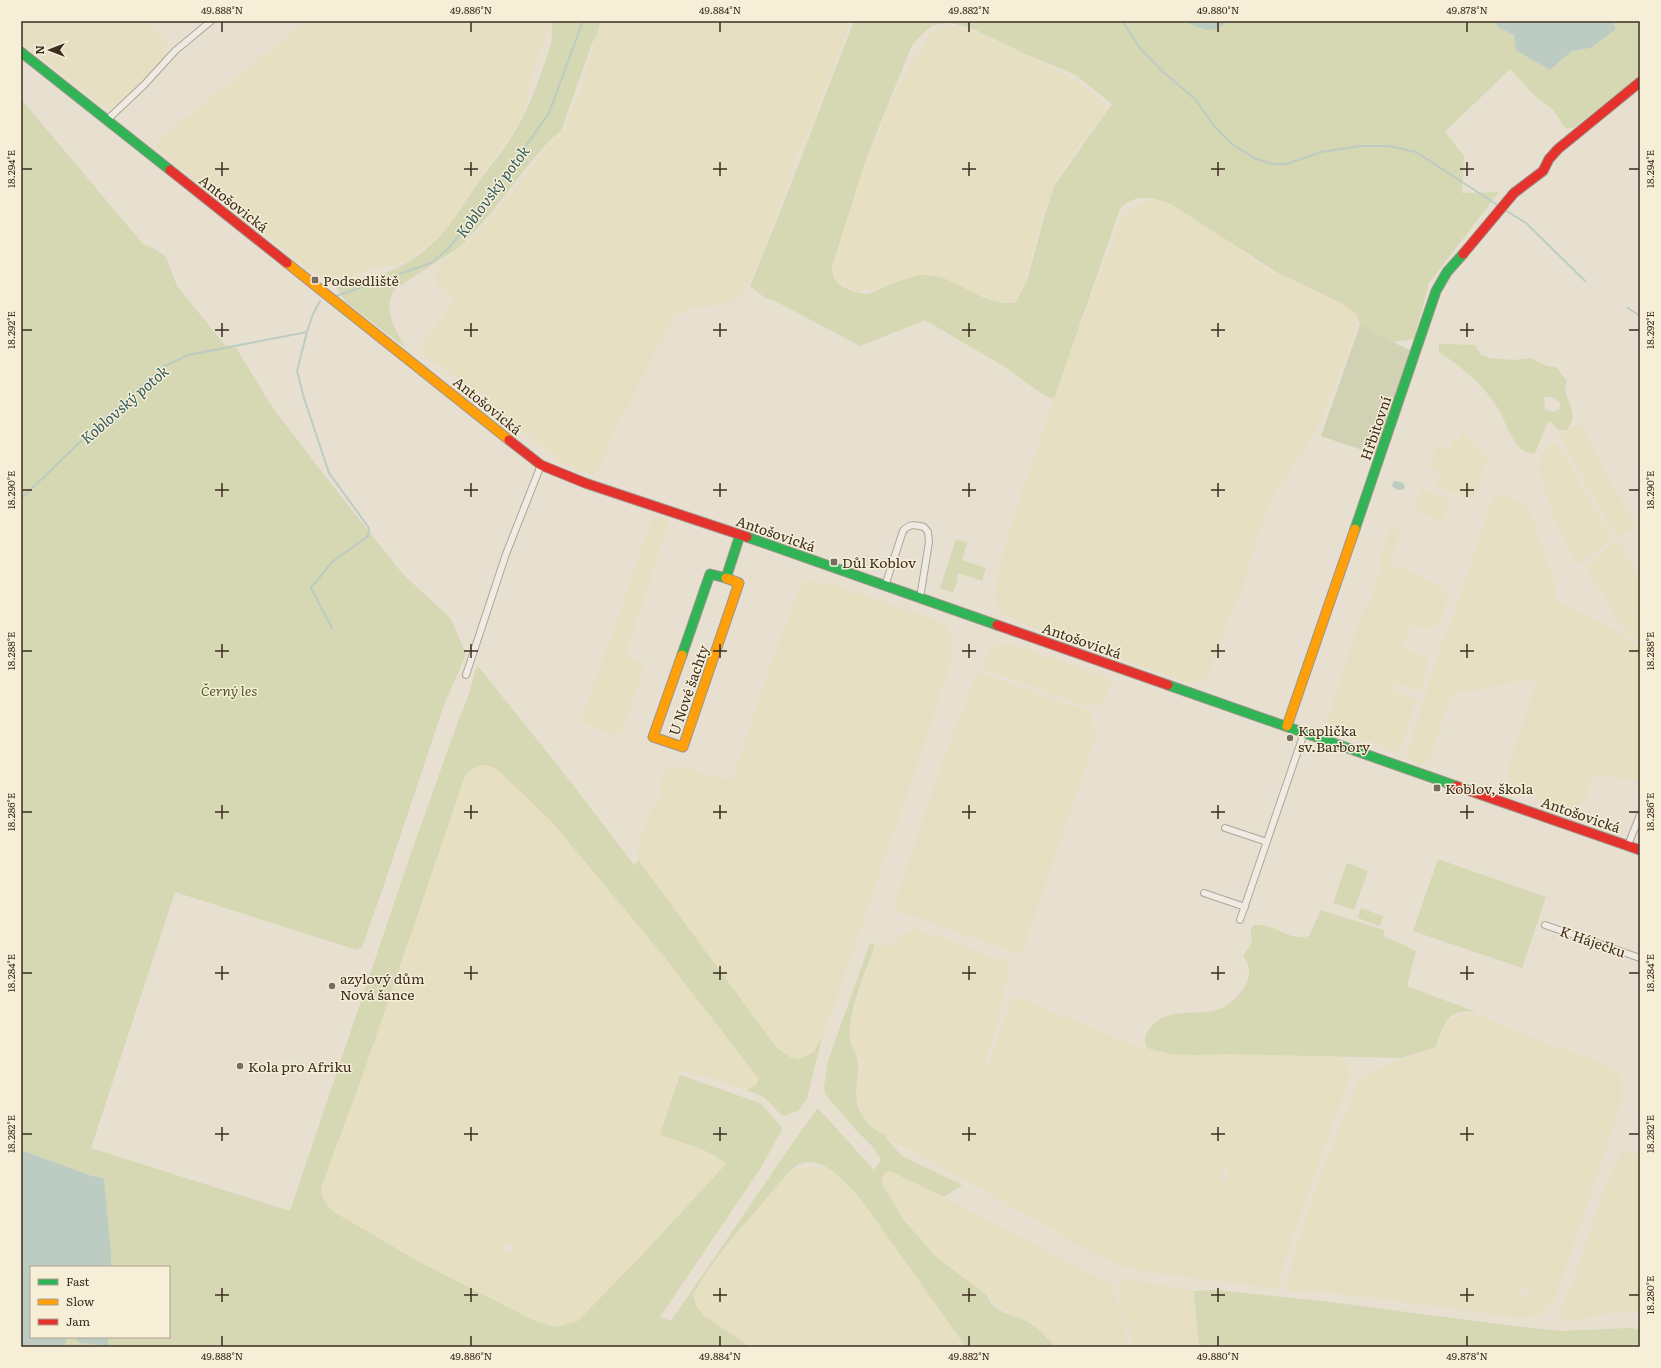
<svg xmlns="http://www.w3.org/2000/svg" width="1661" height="1368" viewBox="0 0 1661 1368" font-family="Literata,serif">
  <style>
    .farmland { fill: #e6dfc2; fill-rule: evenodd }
    .green { fill: #d6d7b3; fill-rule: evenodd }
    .cemetery { fill: #d1d1b3 }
    .water { fill: #bcccc2 }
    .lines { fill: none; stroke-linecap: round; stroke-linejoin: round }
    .stream { stroke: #bcccc2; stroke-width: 2 }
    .street-casing { stroke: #ada599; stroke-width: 8 }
    .fast-casing { stroke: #9c958a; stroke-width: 11 }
    .slow-casing { stroke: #9c958a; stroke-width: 11 }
    .jam-casing { stroke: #9c958a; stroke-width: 11 }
    .street { stroke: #efebe3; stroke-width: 6 }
    .fast { stroke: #30b455; stroke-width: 9 }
    .slow { stroke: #ff9f0a; stroke-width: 9 }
    .jam { stroke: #e5322d; stroke-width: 9 }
    .ticks { fill: none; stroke: #3d2e20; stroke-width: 1.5 }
    .poi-dot { fill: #786c5e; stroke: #f7eed8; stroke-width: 1.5 }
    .labels { text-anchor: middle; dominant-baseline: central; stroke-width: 3; stroke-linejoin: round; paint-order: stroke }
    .street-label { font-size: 14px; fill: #3d2e20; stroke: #f7eed8 }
    .poi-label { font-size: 14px; fill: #3d2e20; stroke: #f7eed8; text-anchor: start }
    .park-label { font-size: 14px; font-style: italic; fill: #4d5a26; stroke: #f7eed8 }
    .water-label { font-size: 15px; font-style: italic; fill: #2f5d5a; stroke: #f7eed8 }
    .neatline { fill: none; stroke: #3d2e20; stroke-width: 1.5 }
    .ticks-label { font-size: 10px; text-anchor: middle; fill: #3d2e20 }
  </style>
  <rect width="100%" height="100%" fill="#e7e0d1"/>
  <path class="farmland" d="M21,21h125l23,22 -8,5 6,7 -25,27 -30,27 -3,1 -8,-4 -80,-64v-5l3,-3h-3z
    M306,21l244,1 -1,9 -17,44 -8,36 -5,12 -35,49 -31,48 -13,15 -30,24 -15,7 -16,1 -15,4 -14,7 -19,1 -23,-10 -12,-9 -135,-107 -3,-3 -1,-6 2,-5z
    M601,21h250l-42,110 -11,22 -33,95 -22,47 -15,9 -36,4 -10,3 -10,9 -58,114 -8,18 -4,11 -8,11h-5l-28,-12 -17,-14 -71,-60 -49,-33 -2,-9 5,-10 26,-33 -1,-3 -17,-18 -1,-6 5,-12 37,-29 43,-51 30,-41 16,-14 18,-48z
    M946,25l12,1 13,4 76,35 39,23 19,17 1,7 -31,39 -18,27 -14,36 -21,77 -2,5 -7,5 -16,1 -53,-23 -20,-4 -51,15 -16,1 -18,-7 -6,-6 -1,-4v-8l34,-107 16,-35 15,-37 33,-52 5,-6z
    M1157,201l14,3 56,36 31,25 81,37 17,11 2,6 -5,19 -33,86 -44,70 -12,24 -10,30 -11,41 -13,28 -21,55 -6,8 -9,3h-6l-172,-62 -14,-8 -7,-11 -1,-8 7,-34 22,-71 43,-126 54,-142 13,-14 12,-5z
    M1580,423l54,100v5l-18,10 -56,-100 -1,-4z
    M1461,431l28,29 -5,8 -10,32 -38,-14 5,-14 -12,-4 8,-24 12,5 4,-10 5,1z
    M1553,442l5,2 55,95 -34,25h-2l-23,-45 -9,-28 -1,-8 -6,-13 1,-12z
    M1422,489l29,10 -8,22 -29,-10z
    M1499,496l9,1 12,4 5,4 7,10 21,62 3,11 -1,9 3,6 25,9 25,14 32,22v132h-15l-23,-6 -7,2 -4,4 -5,17 -4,7 -6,4 -12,1 -9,-3 -42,-19 -5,-7 1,-15 27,-81 -3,-5 -82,16 -21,64 -6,4 -5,2 -9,-6 -2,-4v-6l25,-79 9,-28 12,-27 35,-108 5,-10z
    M657,516l10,4 1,5 -42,129 12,6 6,8 -21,62 -4,5 -8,-1 -31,-12 34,-93 38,-111z
    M1392,526l9,3 -11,34 51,24 7,8 -8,30 -7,-2 -3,7 -18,-4 -9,22 27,9 -10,35 -24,-10 -3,9 23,9 -15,49 -8,3 -25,-11 -23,-3 -20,-6 3,-15 36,-110 4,1 14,-46 -3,-1z
    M1618,541l22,40v25l-4,3 4,6v21l-5,3 -6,-2 -45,-71z
    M805,580l32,6 102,35 6,3 4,6 4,12v12l-22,71 -97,281 -12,31 -8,15 -14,7 -10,-2 -13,-9 -136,-182 -3,-6 -1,-6 2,-15 6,-17 14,-24 2,-20 8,-10 14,-1 49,14 36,-109 33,-88z
    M998,644l15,1 92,31 4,3 2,4 -6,18 -18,6 -104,-38 -1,-3v-4l8,-13z
    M976,674h6l109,38 1,11 5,11 -75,219 -3,1 -121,-43 -4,-7 44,-130z
    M485,764l7,1 6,5 54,52 114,137 93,120 -3,6 -9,5 -66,-21 -21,66 41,14 14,6 12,8 -127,137 -22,21 -15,5h-13l-13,-4 -116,-59 -87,-51 -6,-5 -7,-15v-3l41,-112 103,-301 11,-10zM507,1242l5,2 2,3 -3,5 -8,-3z
    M915,928l95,35 -12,59 -11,34 1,11 25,-72 110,46 38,11 32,3 33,-1 111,3 8,3 5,11 -1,9 -55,153 -11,36 -4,20 -125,-16 -30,-6 -14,-7 -20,-7 -24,-13 -12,-10 -184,-102 -8,-13 -6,-19v-7l7,-25 -3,-7 -7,-9 -3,-7 3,-27 22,-69 12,1 5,-2 17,-13zM1226,1166l3,1v6l-2,6 -4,1h-3v-4z
    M1465,1014h10l10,4 49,20 77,28 11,10v22l-12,39 -54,160 -7,12 -13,8 -17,1 -153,-21 -48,-6h-30l-2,-3 1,-6 12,-46 29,-81 30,-73 16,-12 24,-10 36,-10 4,-6 9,-21 5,-5zM1525,1285l3,2v4l-1,4 -5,3 -3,-5 2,-6z
    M1623,1151l17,3v158l-20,-1 -43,9h-16l-2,-4 3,-11 13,-29 32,-95 11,-25z
    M805,1167h12l18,6 15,13 13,16 103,145h-216l-46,-31 -8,-10 -3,-11 7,-13 35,-47 51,-60 7,-5z
    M890,1171l69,33 131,70 21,8 4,5 3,17 12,43h-73l-19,-18 -12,-8 -12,-5 -12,-8 -64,-49 -22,-26 -34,-49 -1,-4 2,-4z
    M1123,1278l71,13 5,56h-65l-10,-29 -5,-22v-15z"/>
  <path class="green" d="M551,21h50l-4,13 -5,9 -31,88 -12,10 -19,22 -38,49 -31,34 -66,43c-14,21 1,40 11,59l-60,-46 -14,-21c32,5 69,-11 94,-32 23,-18 36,-43 52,-66 9,-14 20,-25 29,-39 17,-25 26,-48 36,-76 5,-16 12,-30 8,-47z
    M854,21h334l2,3 32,2 6,-5h268l1,6 17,8 36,35 22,-19 19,-3 25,-19 -3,-8h27v54l-65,52 -9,2 -13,-19 -19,-15 -24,-26 -65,63 19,24 -2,37 37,-1 -70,91 -15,56 -21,3 -33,-17 -4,-12 -17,-11 -61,-29 -107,-69c-20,-6 -34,-12 -51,5l-66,190 -9,-3 -40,-29 -80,-47 -65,26 -85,-45 -10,-3 -15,-12 25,-61zM950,23l21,5 52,25 53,22 36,29 -58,82 -9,28 -18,67 -11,21c-33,7 -59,-28 -93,-27 -12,1 -31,9 -43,14 -5,2 -10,5 -15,5 -7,-1 -14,-3 -20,-6 -10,-5 -13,-11 -13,-22l34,-107 46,-114 11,-12 10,-8z
    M21,99l122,145 14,6 9,7 11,29 48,59 11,3 37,60 52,68 77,97 49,46 15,35 -22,51 -60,180 -22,62 -5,3 -182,-58 -84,256 199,63 121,-358 45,-126 13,-33 8,-29 82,102 76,99 3,-6 139,188 13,9 10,2 14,-7 8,-15 -15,62 -9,12 -16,5 -17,-18 -18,-8 9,-5 3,-6 -93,-120 -114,-137 -54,-52c-13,-9 -24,-5 -33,6l-103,301 -41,111c0,10 6,18 13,24l87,51 116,59 19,5 22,-6 63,-65 85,-92c-18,-16 -44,-21 -66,-29l20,-60 80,28 20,22 2,5 -22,39 -100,148 11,4 125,-183 22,-30 56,62 7,-10 -8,-13 -18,-18 -30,-35 -1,-7 4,-26 42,-118 5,2c-9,26 -26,63 -25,91 0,10 7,17 8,26 1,9 -1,19 -2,28 -1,20 11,39 30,45v3l16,18 60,29 -18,12 -54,-26c-6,2 -9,6 -8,13l23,37 30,35 51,39 6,10 11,7 23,9 12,8 18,18h-90l-103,-145c-12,-15 -33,-38 -52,-40 -5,0 -12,2 -15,4 -12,9 -21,23 -31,34 -26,30 -53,60 -72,95l3,11 8,10 46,31h-685l2,-10h6l7,6 29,3 -2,-9h62v-70h-58v-15l-7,-74 -12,-2 -71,-26z
    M1444,344l31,1 5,9 10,4 23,2 17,-2 17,8 9,1 11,14c-8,19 16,27 0,49h-9l-8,-9 -2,1 -13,31c-18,5 -29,-30 -35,-41 -4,-7 -9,-14 -14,-20 -13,-16 -30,-29 -47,-40v-7zM1544,397c6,-1 12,1 16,6l-1,7 -6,2 -8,-3z
    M956,539l11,4 -5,17 24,8 -4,13 -24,-8 -2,5 2,1 -5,14 -13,-5z
    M1438,859l108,38 -24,71 -109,-37z
    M1347,863l21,8 -14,39 -21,-7z
    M1361,908l22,8 -3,10 -22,-8z
    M1321,910l63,20v6l32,15 -9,35 69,26c-32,-4 -30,12 -41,36l-34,10 -175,-4 -32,1 -24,-1 -23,-6c-3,-6 -2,-12 1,-17 16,-25 46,-15 68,-21 15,-4 30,-20 33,-35 1,-7 -2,-14 -6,-20 11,-13 8,-10 8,-26l3,-4c4,0 9,0 13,1 14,4 27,15 42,10z
    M1215,1290l107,11 192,25 47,5 68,-3 11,2v17h-427l-4,-3 -3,3h-7l-5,-56z"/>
  <path class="cemetery" d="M1360,325l53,27 -36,103 -56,-19z"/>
  <path class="water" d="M1188,21h40c-15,13 -21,10 -38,3z
    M1496,21h117l3,8 -25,19 -19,3 -22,19 -34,-20 -2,-15 -17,-8z
    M1396,481l7,2 2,3 -1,3c-5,2 -8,1 -12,-3l1,-4z
    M21,1150l71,26 12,2 7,74v15h-80v70h36l-2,10h-44z
    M73,1337h34l2,9 -29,-3z"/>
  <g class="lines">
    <path class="stream" d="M1122,21l18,27 21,22 35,30 19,27 17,17 22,14 19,6h14l34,-12 40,-6h28l27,6 80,52
      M1505,210l21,13 59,58
      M336,296l95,-33 17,-14 38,-47 63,-89 34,-92
      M1628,308l12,8
      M307,332l-10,39 7,27 25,75 40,55 -1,8 -36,26 -21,26 21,40
      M21,499l84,-81 58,-51 25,-12 119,-23 6,-18 7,-13"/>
    <g class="street-casing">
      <path id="street" d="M107,120l37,-35 31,-34 36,-30
        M885,586l18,-55c7,-8 12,-6 21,-4l4,5 1,10 -9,56
        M466,675l40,-121 35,-89
        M1225,828l42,14
        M1628,845l12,-30
        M1204,893l41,14
        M1240,920l64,-187
        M1545,925l95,33"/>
    </g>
    <g class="fast-casing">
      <path id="fast" d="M21,52l149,118
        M1355,529l81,-238 11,-19 16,-18
        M747,537l250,88
        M682,655l28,-81 16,4 14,-43
        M1168,685l288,101"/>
    </g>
    <g class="slow-casing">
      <path id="slow" d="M287,263l222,177
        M682,655l-29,82 30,10 56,-164 -13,-5
        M1287,726l68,-197"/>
    </g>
    <g class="jam-casing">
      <path id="jam" d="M170,170l117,93
        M1463,254l51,-61 29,-22 6,-12 9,-10 82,-67
        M509,440l32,25 44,18 162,54
        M997,625l171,60
        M1456,786l184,64"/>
    </g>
    <use href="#street" class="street"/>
    <use href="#fast" class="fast"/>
    <use href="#slow" class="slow"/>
    <use href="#jam" class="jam"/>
  </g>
  <path class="ticks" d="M222,22v10M471,22v10M720,22v10M969,22v10M1218,22v10M1467,22v10M222,162v14M471,162v14M720,162v14M969,162v14M1218,162v14M1467,162v14M22,169h10M215,169h14M464,169h14M713,169h14M962,169h14M1211,169h14M1460,169h14M1629,169h10M222,323v14M471,323v14M720,323v14M969,323v14M1218,323v14M1467,323v14M22,330h10M215,330h14M464,330h14M713,330h14M962,330h14M1211,330h14M1460,330h14M1629,330h10M222,483v14M471,483v14M720,483v14M969,483v14M1218,483v14M1467,483v14M22,490h10M215,490h14M464,490h14M713,490h14M962,490h14M1211,490h14M1460,490h14M1629,490h10M222,644v14M471,644v14M720,644v14M969,644v14M1218,644v14M1467,644v14M22,651h10M215,651h14M464,651h14M713,651h14M962,651h14M1211,651h14M1460,651h14M1629,651h10M222,805v14M471,805v14M720,805v14M969,805v14M1218,805v14M1467,805v14M22,812h10M215,812h14M464,812h14M713,812h14M962,812h14M1211,812h14M1460,812h14M1629,812h10M222,966v14M471,966v14M720,966v14M969,966v14M1218,966v14M1467,966v14M22,973h10M215,973h14M464,973h14M713,973h14M962,973h14M1211,973h14M1460,973h14M1629,973h10M222,1127v14M471,1127v14M720,1127v14M969,1127v14M1218,1127v14M1467,1127v14M22,1134h10M215,1134h14M464,1134h14M713,1134h14M962,1134h14M1211,1134h14M1460,1134h14M1629,1134h10M222,1288v14M471,1288v14M720,1288v14M969,1288v14M1218,1288v14M1467,1288v14M215,1295h14M464,1295h14M713,1295h14M962,1295h14M1211,1295h14M1460,1295h14M1629,1295h10M222,1336v10M471,1336v10M720,1336v10M969,1336v10M1218,1336v10M1467,1336v10"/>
  <g class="poi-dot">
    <rect x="311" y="276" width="8" height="8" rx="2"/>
    <rect x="830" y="558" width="8" height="8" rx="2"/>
    <circle cx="1290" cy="738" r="4"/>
    <rect x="1433" y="784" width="8" height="8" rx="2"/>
    <circle cx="332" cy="986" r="4"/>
    <circle cx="240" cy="1066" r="4"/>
  </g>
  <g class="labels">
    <g class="street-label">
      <text transform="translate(234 203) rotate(38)">Antošovická</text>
      <text transform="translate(488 405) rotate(39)">Antošovická</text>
      <text transform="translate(1375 428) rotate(-71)">Hřbitovní</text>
      <text transform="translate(776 533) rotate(19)">Antošovická</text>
      <text transform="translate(1082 640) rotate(19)">Antošovická</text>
      <text transform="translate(688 690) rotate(-71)">U Nové šachty</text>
      <text transform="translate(1581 814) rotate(19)">Antošovická</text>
      <text transform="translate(1593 941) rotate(19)">K Háječku</text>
    </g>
    <g class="poi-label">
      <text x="323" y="280">Podsedliště</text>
      <text x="842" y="562">Důl Koblov</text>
      <text x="1298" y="730">Kaplička<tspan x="1298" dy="16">sv.Barbory</tspan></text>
      <text x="1445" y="788">Koblov, škola</text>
      <text x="340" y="978">azylový dům<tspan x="340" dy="16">Nová šance</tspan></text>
      <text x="248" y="1066">Kola pro Afriku</text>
    </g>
    <g class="park-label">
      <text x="229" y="690">Černý les</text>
    </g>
    <g class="water-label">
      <text transform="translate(492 191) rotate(-53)">Koblovský potok</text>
      <text transform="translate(124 404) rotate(-41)">Koblovský potok</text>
    </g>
  </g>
  <rect width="1661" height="1368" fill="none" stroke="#f7eed8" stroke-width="44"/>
  <rect x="30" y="1266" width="140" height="72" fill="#f7eed8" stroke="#ada18e"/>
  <rect x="38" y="1279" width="20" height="6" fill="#30b455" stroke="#ada18e"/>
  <text x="66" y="1286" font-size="12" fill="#3d2e20">Fast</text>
  <rect x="38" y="1299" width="20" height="6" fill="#ff9f0a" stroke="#ada18e"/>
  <text x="66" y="1306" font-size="12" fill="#3d2e20">Slow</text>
  <rect x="38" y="1319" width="20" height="6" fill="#e5322d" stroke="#ada18e"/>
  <text x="66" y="1326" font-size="12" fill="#3d2e20">Jam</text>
  <g transform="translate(50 50) rotate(270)" stroke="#f7eed8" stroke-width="3" paint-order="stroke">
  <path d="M0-3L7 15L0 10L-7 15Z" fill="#3d2e20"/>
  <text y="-6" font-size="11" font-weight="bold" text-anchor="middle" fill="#3d2e20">N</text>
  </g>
  <rect x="22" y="22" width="1617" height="1324" class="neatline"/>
  <g class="ticks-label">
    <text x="222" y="14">49.888°N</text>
    <text x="471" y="14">49.886°N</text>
    <text x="720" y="14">49.884°N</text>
    <text x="969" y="14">49.882°N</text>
    <text x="1218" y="14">49.880°N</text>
    <text x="1467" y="14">49.878°N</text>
    <text transform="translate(1650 169) rotate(-90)" y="4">18.294°E</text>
    <text transform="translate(11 169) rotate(-90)" y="4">18.294°E</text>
    <text transform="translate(1650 330) rotate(-90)" y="4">18.292°E</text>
    <text transform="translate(11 330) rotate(-90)" y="4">18.292°E</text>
    <text transform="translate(1650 490) rotate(-90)" y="4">18.290°E</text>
    <text transform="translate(11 490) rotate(-90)" y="4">18.290°E</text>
    <text transform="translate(1650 651) rotate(-90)" y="4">18.288°E</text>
    <text transform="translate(11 651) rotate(-90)" y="4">18.288°E</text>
    <text transform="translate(1650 812) rotate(-90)" y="4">18.286°E</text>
    <text transform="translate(11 812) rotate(-90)" y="4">18.286°E</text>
    <text transform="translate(1650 973) rotate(-90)" y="4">18.284°E</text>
    <text transform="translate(11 973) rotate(-90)" y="4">18.284°E</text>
    <text transform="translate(1650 1134) rotate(-90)" y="4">18.282°E</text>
    <text transform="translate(11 1134) rotate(-90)" y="4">18.282°E</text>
    <text transform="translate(1650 1295) rotate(-90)" y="4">18.280°E</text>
    <text x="222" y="1360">49.888°N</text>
    <text x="471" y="1360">49.886°N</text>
    <text x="720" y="1360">49.884°N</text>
    <text x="969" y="1360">49.882°N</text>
    <text x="1218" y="1360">49.880°N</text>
    <text x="1467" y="1360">49.878°N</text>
  </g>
</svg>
